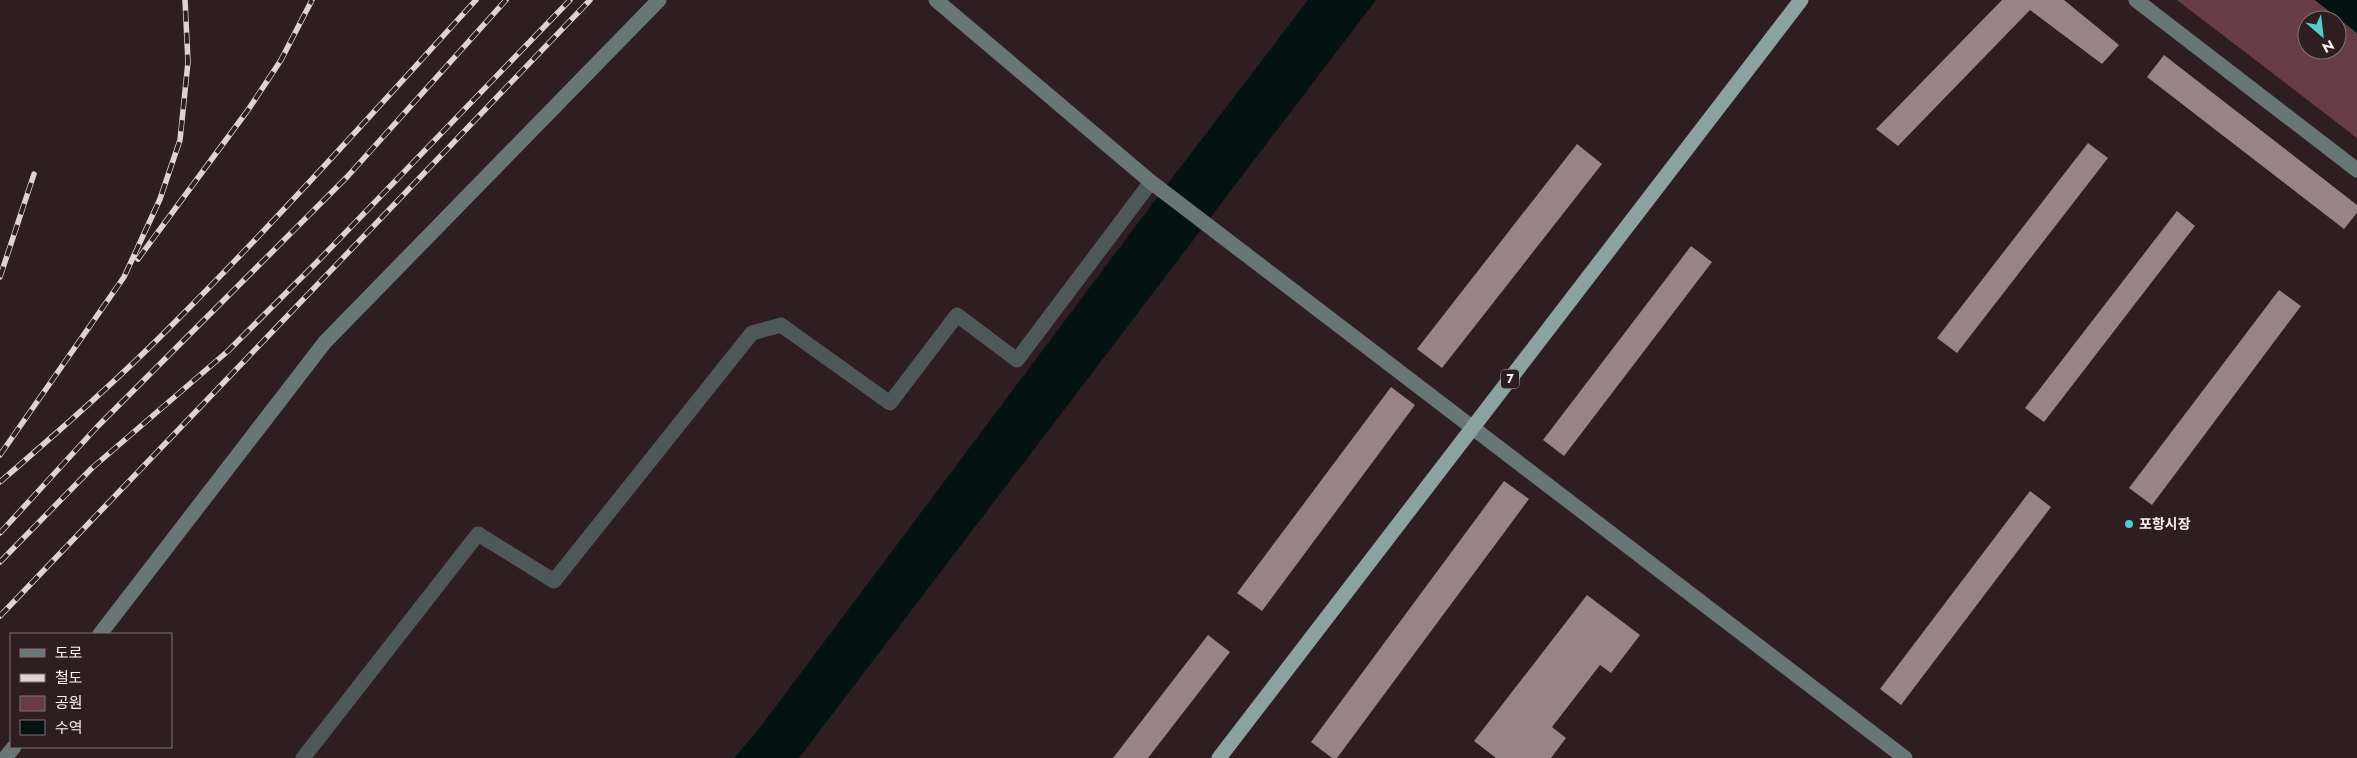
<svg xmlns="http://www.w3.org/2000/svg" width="2357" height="758" viewBox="0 0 2357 758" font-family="Jost,'Noto Sans KR',sans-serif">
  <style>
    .green { fill: #683c44; fill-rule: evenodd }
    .water { fill: #051212 }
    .building { fill: #988486 }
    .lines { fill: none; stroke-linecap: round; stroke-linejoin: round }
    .street { stroke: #4f5858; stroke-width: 15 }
    .secondary { stroke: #687675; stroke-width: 15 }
    .highway { stroke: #8ba2a0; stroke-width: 15 }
    .rail-casing { stroke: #ded2d4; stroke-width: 5.5 }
    .rail { stroke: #2e1e21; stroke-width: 4; stroke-dasharray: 11; stroke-linecap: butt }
    .poi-dot { fill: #53cdca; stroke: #2e1e21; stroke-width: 2 }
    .labels { text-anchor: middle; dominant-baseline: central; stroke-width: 4; stroke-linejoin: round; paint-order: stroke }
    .shield { fill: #2e1e21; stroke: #bdb0b2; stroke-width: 1 }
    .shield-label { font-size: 12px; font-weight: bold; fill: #faeff0 }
    .poi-label { font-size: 14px; font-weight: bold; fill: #faeff0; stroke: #2e1e21; text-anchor: start }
  </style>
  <rect width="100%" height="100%" fill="#2e1e21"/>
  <path class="green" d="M2177,0h138l42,33v105zM2307,20h30v30h-30z"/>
  <path class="water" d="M1308,0h68l-577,758h-65l24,-28 398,-531z
    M2315,0h42v33z"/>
  <path class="building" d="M2002,0h62l55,45 -17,19 -72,-54 -132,136 -22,-17z
    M2164,55l193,150v8l-13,16 -197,-152z
    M2088,143l20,15 -151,195 -20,-15z
    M1577,144l25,20 -160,204 -25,-19z
    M2177,211l18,15 -151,196 -19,-14z
    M1691,246l21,16 -148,194 -21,-16z
    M2279,290l22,16 -149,199 -23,-17z
    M1391,387l24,18 -153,206 -25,-18z
    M1504,481l25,18 -192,259h-5l-21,-16z
    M2030,491l21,16 -150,198 -21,-16z
    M1587,595l53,40 -29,38 -11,-8 -48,62 14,11 -15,20h-55l-22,-17z
    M1208,635l22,17 -82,106h-35z"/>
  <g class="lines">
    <path class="street" d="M303,758l175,-224 76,47 198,-248 29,-8 109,78 67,-88 60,45 134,-178"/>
    <path class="secondary" d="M936,0l215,182 754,576
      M2136,0l221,170
      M100,634l225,-292 334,-342
      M5,758l9,-11"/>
    <path class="highway" d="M1219,758l582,-758"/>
    <g class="rail-casing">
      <path id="rail" d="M138,259l110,-149 33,-50 31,-60
        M0,277l34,-103
        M0,455l124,-178 36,-78 20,-59 8,-78 -3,-62
        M0,482c60,-52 120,-104 176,-161 103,-103 201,-213 300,-321
        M0,533l97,-106 250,-250 159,-177
        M0,562l92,-94 136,-117 92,-92 250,-259
        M0,616l590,-616"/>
    </g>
    <use href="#rail" class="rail"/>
  </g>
  <circle class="poi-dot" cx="2129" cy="524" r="5"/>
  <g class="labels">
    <rect class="shield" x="1501" y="369.5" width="18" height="19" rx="4"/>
    <g class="shield-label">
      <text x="1510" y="379">7</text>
    </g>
    <g class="poi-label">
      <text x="2139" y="524">포항시장</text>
    </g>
  </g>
  <rect x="10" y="633" width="162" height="115" fill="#2e1e21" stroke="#807274"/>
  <rect x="20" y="649" width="25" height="8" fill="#687675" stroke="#807274"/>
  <text x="55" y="658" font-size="15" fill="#faeff0">도로</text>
  <rect x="20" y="674" width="25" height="8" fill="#ded2d4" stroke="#807274"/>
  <text x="55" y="683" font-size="15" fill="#faeff0">철도</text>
  <rect x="20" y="696" width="25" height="15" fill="#683c44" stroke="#807274"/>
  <text x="55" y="708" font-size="15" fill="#faeff0">공원</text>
  <rect x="20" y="720" width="25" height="15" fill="#051212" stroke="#807274"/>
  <text x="55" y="733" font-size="15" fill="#faeff0">수역</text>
  <g transform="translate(2322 35) rotate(152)"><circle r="24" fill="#2e1e21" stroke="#807274"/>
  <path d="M0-4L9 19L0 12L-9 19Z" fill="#53cdca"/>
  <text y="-8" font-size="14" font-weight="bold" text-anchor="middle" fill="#faeff0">N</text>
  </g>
</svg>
